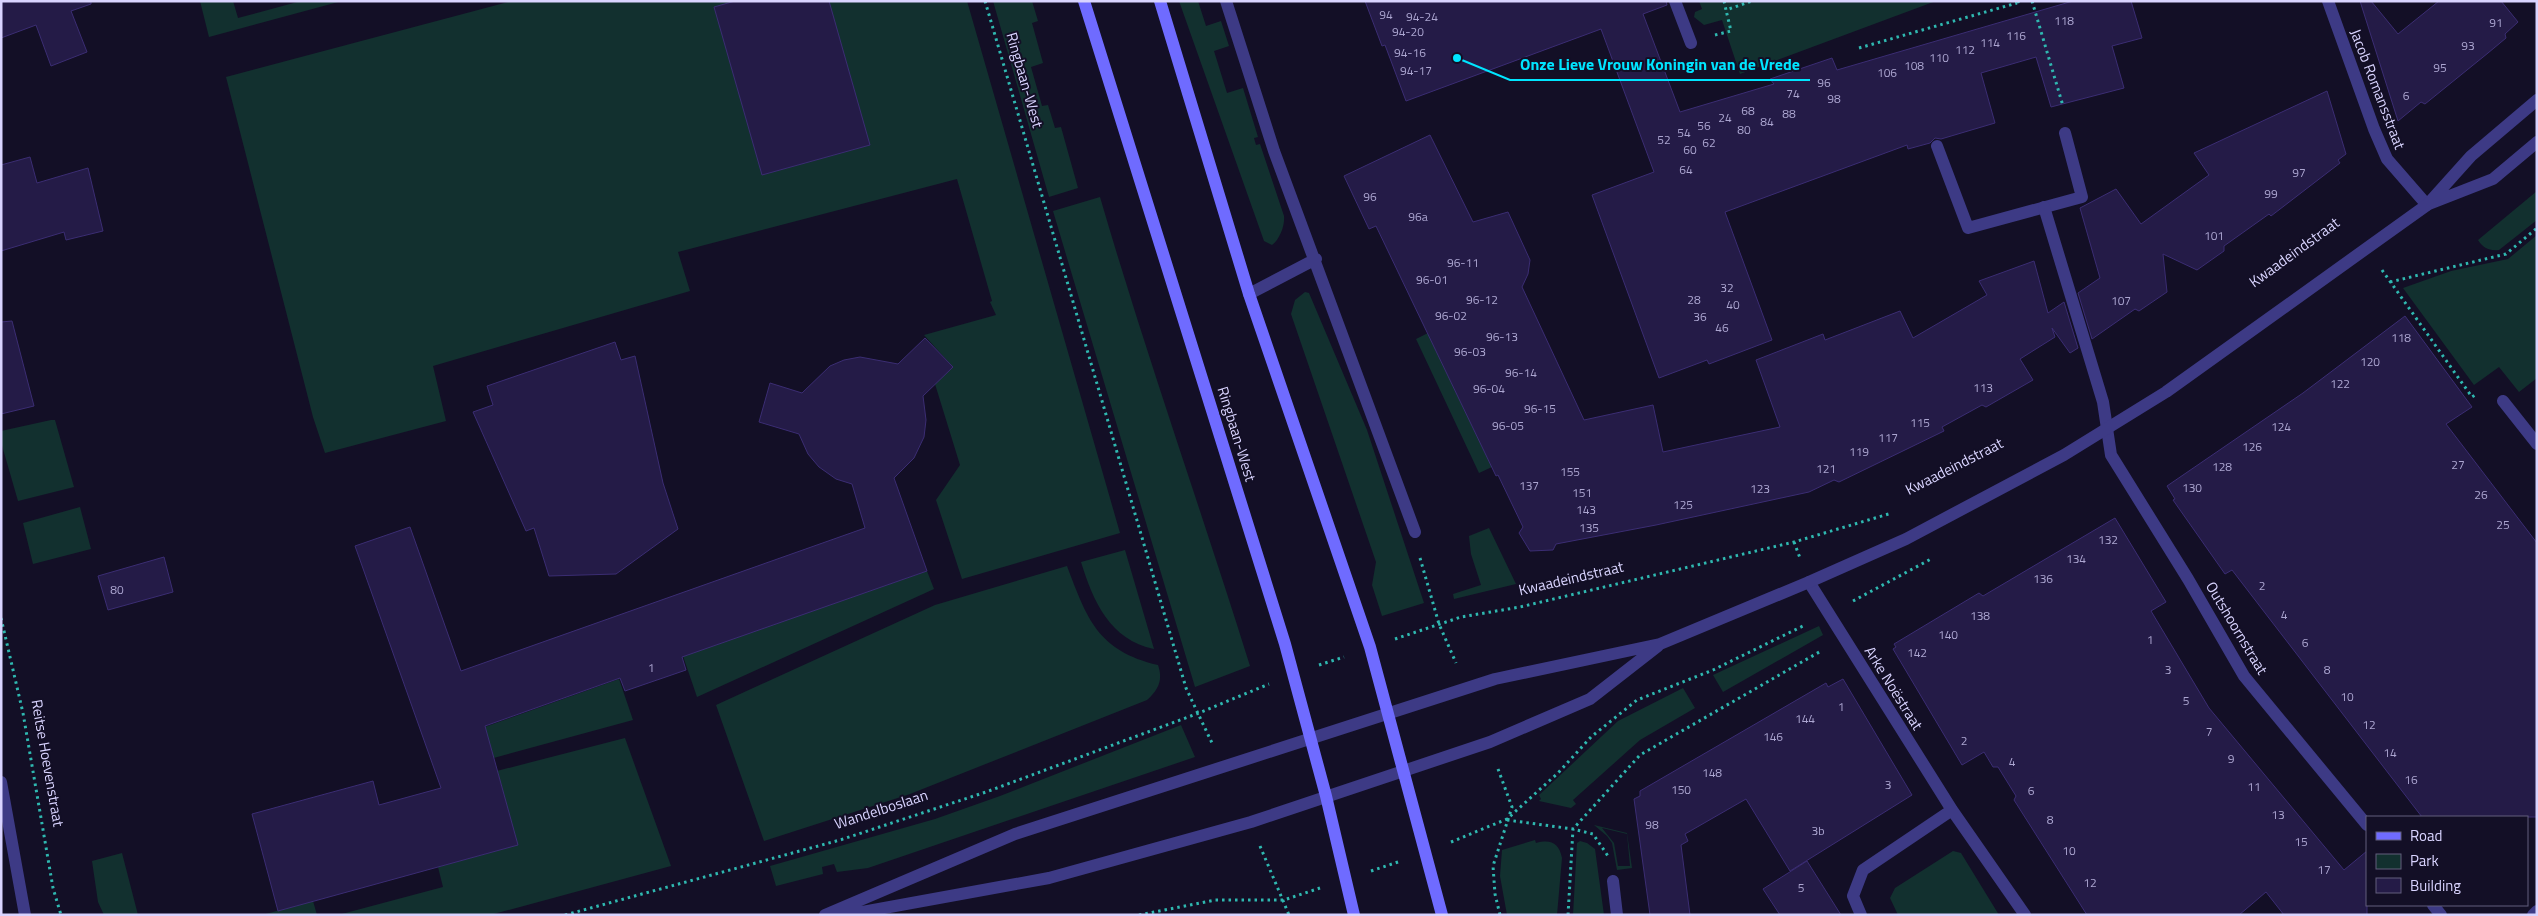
<svg xmlns="http://www.w3.org/2000/svg" width="2538" height="916" viewBox="0 0 2538 916" font-family="'Titillium Web',sans-serif">
  <style>
    .green { fill: #12302f; fill-rule: evenodd }
    .building { fill: #241b47; stroke: #3b2d73 }
    .lines { fill: none; stroke-linecap: round; stroke-linejoin: round }
    .path { stroke: #2fb8b0; stroke-width: 3; stroke-dasharray: 2.5 4; stroke-linecap: butt }
    .service { stroke: #3d3a85; stroke-width: 12 }
    .minor { stroke: #3d3a85; stroke-width: 12 }
    .tertiary { stroke: #3d3a85; stroke-width: 12 }
    .secondary { stroke: #6f6bff; stroke-width: 12 }
    .labels { text-anchor: middle; dominant-baseline: central; stroke-width: 4; stroke-linejoin: round; paint-order: stroke }
    .number-label { font-size: 12px; fill: #aca6d1 }
    .street-label { font-size: 15px; fill: #d9d4ff; stroke: #130f26 }
    .leader { fill: none; stroke: #00e5ff; stroke-width: 2 }
    .callout-dot { fill: #00e5ff; stroke: #130f26; stroke-width: 2 }
    .callout-label { font-size: 16px; text-anchor: middle; font-weight: bold; fill: #00e5ff; stroke: #130f26; stroke-width: 4; stroke-linejoin: round; paint-order: stroke }
  </style>
  <rect width="100%" height="100%" fill="#130f26"/>
  <path class="green" d="M200,1h33l5,17 63,-17h41l-133,36z
    M512,1h455l153,532 -158,46 -26,-79 24,-35 -25,-81 18,-17 -29,-32 72,-20 -6,-13 2,-1 -35,-122 -279,73 12,39 -257,75 13,55 -121,32 -12,-36 -87,-340z
    M993,1h39l6,20 -6,2 11,40 -12,4 11,39 6,-1 7,23 6,-1 17,61 -29,9z
    M1179,1h19l8,25 15,-5 8,25 -15,5 13,42 16,-5 15,49 -4,1 2,7 4,-1 24,72c1,9 -4,23 -12,29l-8,-4z
    M1699,1h237l-196,73 -18,-54 -18,5 -10,-8 1,-5 7,-3z
    M2537,191v29l-38,30c-10,1 -16,-2 -21,-10z
    M1100,197c46,158 101,312 150,469l-55,21 -142,-476z
    M2537,235v143l-18,14 -20,-25 -25,18 -71,-97 48,-17 57,-12z
    M1305,292l4,1 58,137 57,173 -42,13 -10,-31 4,-23 -85,-248 4,-14z
    M1428,333l64,134 -13,6 -63,-134z
    M51,420h4l19,67 -56,14 -17,-59v-11z
    M80,507l11,42 -58,15 -10,-41z
    M1489,528l27,56 -62,15 -1,-5 28,-9 -10,-31 -2,-18z
    M1125,550l29,99c-44,-9 -61,-48 -73,-87z
    M1067,566c20,53 31,85 91,99 5,15 1,24 -11,35l-237,94 -146,47 -48,-136 219,-100z
    M927,571l7,18 -237,108 -14,-41z
    M1819,626l4,9 -100,57 -10,-17z
    M619,679l14,41 -143,39 -8,-31z
    M1683,688l12,20 -55,32 -67,60 3,4 -5,4 -32,-7 2,-2 -2,-4 79,-74z
    M1181,725l14,32 -327,111 -31,4 -3,-8 -12,3 1,7 -47,12 -6,-20 165,-47 65,-23z
    M625,738l46,128 -181,49h-152l105,-28 -5,-20 79,-22 -19,-72 -5,-1z
    M1594,825l33,8 5,35 -15,2 -5,-27 -5,-7zM1602,828l25,6 3,32h-12l-4,-23z
    M1535,840l1,3c15,-4 23,0 26,15l-5,57h-50l-7,-39 2,-26z
    M1580,841l7,2 8,6 9,66h-31l4,-72z
    M1953,851l8,2 38,62h-101l-8,-17 5,-10z
    M122,853l16,62h-34l-6,-13 -6,-41z
    M313,901l4,14h-55z"/>
  <path class="building" d="M1,1h90v3l-20,7 16,41 -36,14 -15,-41 -35,13z
    M735,1h94l41,144 -108,30 -48,-168z
    M1365,1h301l1,4 -24,9 37,98 94,-28 -4,-5 62,-21 5,12 236,-69h58l11,37 -30,8 12,42 -73,19 -15,-50 -55,16 14,50 -54,16 -6,-1 -5,5 -22,6 -1,-4 -182,67 47,128 -63,24 -2,-4 -48,18 -67,-183 62,-23 -53,-143 -195,72 -21,-56 -3,1z
    M2360,1h11l27,33 41,-33h62l17,21 -13,12 1,4 -18,15 -63,51 -4,-2 -23,19z
    M2327,91l19,63 -8,6 2,3 -69,53 -2,-2 -45,32v5l-27,19 -34,-16 4,38 -28,19 -4,-2 -43,30 -14,-46 22,-15 -20,-70 36,-19 25,35 68,-49 -15,-22z
    M1430,135l43,87 35,-10 22,48 -2,14 -6,13 62,133 69,-15 10,47 117,-25 -24,-67 67,-26 2,6 75,-29 13,27 74,-43 -8,-14 55,-20 14,52 16,-11 14,46 -8,5 -18,-25 3,9 -35,22 13,21 -47,27 -4,-2 -40,22 2,4 -105,51 -5,-2 -25,12 -153,33 -100,19 -3,6 -23,1 -11,-18 4,-6 -25,-52 -2,1 -120,-250 -7,3 -25,-53z
    M30,157l7,26 51,-15 15,63 -37,9 -2,-8 -63,19v-86z
    M2405,316l67,91 -26,17 91,119v274h-115l-190,-247 -7,4 -52,-74 2,-1 -8,-13 136,-93z
    M12,321l22,85 -33,8v-92z
    M925,338l28,29 -30,29 3,24 -2,17 -10,21 -20,20 33,93 -245,86 4,13 -61,21 -5,-13 -135,48 33,119 -240,66 -26,-97 121,-33 6,24 62,-17 -86,-242 55,-19 51,144 404,-143 -13,-44 -16,-5 -17,-12 -11,-13 -9,-20 -40,-12 11,-39 32,10 28,-27 14,-6 16,-3 38,7z
    M615,342l6,18 14,-4 28,127 15,46 -62,45 -67,2 -15,-48 -8,3 -53,-119 20,-7 -6,-19z
    M2115,518l51,84 -15,9 58,97 135,162 23,-19v64h-83l-18,-23 -27,23h-152l-73,-115 2,-4 -18,-29h-5l-9,-15 -22,13 -69,-116 3,-2 -2,-3 85,-51 4,3z
    M164,557l9,35 -65,18 -10,-34z
    M1843,679l69,116 -122,76 -44,-72 -61,35 3,7 -7,4 9,70h-40l-16,-116 6,-3v-5l186,-108 2,4z
    M1807,861l34,54h-61l-17,-26z"/>
  <g class="lines">
    <path class="path" d="M985,1l201,687 26,55
      M1724,1l2,9 26,-9
      M2032,1l31,105
      M2017,2l6,-1
      M1715,35l16,-4 -5,-21
      M1859,48l158,-45
      M2382,270l90,127 5,-3
      M2390,282l116,-28 31,-26
      M1794,542l6,16
      M1420,558l19,66 17,39
      M1853,601l78,-42
      M1,618l22,95 30,175 8,27
      M1395,639l66,-22 59,-10 274,-65 98,-29
      M1319,665l25,-8
      M1498,769l14,38 -19,59 2,28 5,21
      M1507,820l66,9 20,5 15,22
      M1451,842l56,-23 51,-46 33,-36 46,-37 76,-30 92,-45
      M1260,846l29,69
      M1371,871l30,-10
      M565,915l275,-75 146,-48 213,-79 70,-29
      M1139,915l76,-15h69l36,-12
      M1568,915l5,-86 67,-74 181,-104"/>
    <path class="service" d="M1937,146l31,82 114,-31 -17,-64"/>
    <path class="minor" d="M1226,1l48,150 141,381
      M1675,1l16,42
      M2328,1l46,128 13,30 40,46
      M2044,207l59,195 8,53 77,124 56,97 123,149
      M1249,294l67,-35
      M2503,401l34,43
      M1809,582l143,228 73,105
      M1,782l24,133
      M1613,881l4,34
      M2433,905l8,10
      M1861,915l-8,-19 10,-26 89,-60
      M2533,915l4,-4"/>
    <path class="tertiary" d="M2429,204l64,-25 44,-37
      M825,915l190,-81 480,-155 165,-35 149,-62 97,-43 158,-84 102,-63 261,-187 44,-49 66,-56
      M846,915l203,-37 202,-56 239,-80 100,-43 68,-53"/>
    <path class="secondary" d="M1084,1l201,643 41,152 28,119
      M1160,1l89,293 121,353 72,268"/>
  </g>
  <g class="labels">
    <g class="number-label">
      <text x="1386" y="14">94</text>
      <text x="1422" y="16">94-24</text>
      <text x="2064" y="20">118</text>
      <text x="2496" y="22">91</text>
      <text x="1408" y="31">94-20</text>
      <text x="2016" y="35">116</text>
      <text x="1990" y="42">114</text>
      <text x="2468" y="45">93</text>
      <text x="1965" y="49">112</text>
      <text x="1410" y="52">94-16</text>
      <text x="1939" y="57">110</text>
      <text x="1914" y="65">108</text>
      <text x="2440" y="67">95</text>
      <text x="1416" y="70">94-17</text>
      <text x="1887" y="72">106</text>
      <text x="1824" y="82">96</text>
      <text x="1793" y="93">74</text>
      <text x="2406" y="95">6</text>
      <text x="1834" y="98">98</text>
      <text x="1748" y="110">68</text>
      <text x="1789" y="113">88</text>
      <text x="1725" y="117">24</text>
      <text x="1767" y="121">84</text>
      <text x="1704" y="125">56</text>
      <text x="1744" y="129">80</text>
      <text x="1684" y="132">54</text>
      <text x="1664" y="139">52</text>
      <text x="1709" y="142">62</text>
      <text x="1690" y="149">60</text>
      <text x="1686" y="169">64</text>
      <text x="2299" y="172">97</text>
      <text x="2271" y="193">99</text>
      <text x="1370" y="196">96</text>
      <text x="1418" y="216">96a</text>
      <text x="2214" y="235">101</text>
      <text x="1463" y="262">96-11</text>
      <text x="1432" y="279">96-01</text>
      <text x="1727" y="287">32</text>
      <text x="1482" y="299">96-12</text>
      <text x="1694" y="299">28</text>
      <text x="2121" y="300">107</text>
      <text x="1733" y="304">40</text>
      <text x="1451" y="315">96-02</text>
      <text x="1700" y="316">36</text>
      <text x="1722" y="327">46</text>
      <text x="1502" y="336">96-13</text>
      <text x="2401" y="337">118</text>
      <text x="1470" y="351">96-03</text>
      <text x="2370" y="361">120</text>
      <text x="1521" y="372">96-14</text>
      <text x="2340" y="383">122</text>
      <text x="1983" y="387">113</text>
      <text x="1489" y="388">96-04</text>
      <text x="1540" y="408">96-15</text>
      <text x="1920" y="422">115</text>
      <text x="1508" y="425">96-05</text>
      <text x="2281" y="426">124</text>
      <text x="1888" y="437">117</text>
      <text x="2252" y="446">126</text>
      <text x="1859" y="451">119</text>
      <text x="2458" y="464">27</text>
      <text x="2222" y="466">128</text>
      <text x="1826" y="468">121</text>
      <text x="1570" y="471">155</text>
      <text x="1529" y="485">137</text>
      <text x="2192" y="487">130</text>
      <text x="1760" y="488">123</text>
      <text x="1582" y="492">151</text>
      <text x="2481" y="494">26</text>
      <text x="1683" y="504">125</text>
      <text x="1586" y="509">143</text>
      <text x="2503" y="524">25</text>
      <text x="1589" y="527">135</text>
      <text x="2108" y="539">132</text>
      <text x="2076" y="558">134</text>
      <text x="2043" y="578">136</text>
      <text x="2262" y="585">2</text>
      <text x="117" y="589">80</text>
      <text x="2284" y="614">4</text>
      <text x="1980" y="615">138</text>
      <text x="1948" y="634">140</text>
      <text x="2150" y="639">1</text>
      <text x="2305" y="642">6</text>
      <text x="1917" y="652">142</text>
      <text x="651" y="667">1</text>
      <text x="2168" y="669">3</text>
      <text x="2327" y="669">8</text>
      <text x="2347" y="696">10</text>
      <text x="2186" y="700">5</text>
      <text x="1841" y="706">1</text>
      <text x="1805" y="718">144</text>
      <text x="2369" y="724">12</text>
      <text x="2209" y="731">7</text>
      <text x="1773" y="736">146</text>
      <text x="1964" y="740">2</text>
      <text x="2390" y="752">14</text>
      <text x="2231" y="758">9</text>
      <text x="2012" y="761">4</text>
      <text x="1712" y="772">148</text>
      <text x="2411" y="779">16</text>
      <text x="1888" y="784">3</text>
      <text x="2254" y="786">11</text>
      <text x="1681" y="789">150</text>
      <text x="2031" y="790">6</text>
      <text x="2278" y="814">13</text>
      <text x="2050" y="819">8</text>
      <text x="1652" y="824">98</text>
      <text x="1818" y="830">3b</text>
      <text x="2301" y="841">15</text>
      <text x="2069" y="850">10</text>
      <text x="2324" y="869">17</text>
      <text x="2090" y="882">12</text>
      <text x="1801" y="887">5</text>
    </g>
    <g class="street-label">
      <text transform="translate(1025 80) rotate(74)">Ringbaan-West</text>
      <text transform="translate(2378 89) rotate(69)">Jacob Romansstraat</text>
      <text transform="translate(2294 252) rotate(-36)">Kwaadeindstraat</text>
      <text transform="translate(1237 434) rotate(73)">Ringbaan-West</text>
      <text transform="translate(1954 466) rotate(-27)">Kwaadeindstraat</text>
      <text transform="translate(1571 578) rotate(-13)">Kwaadeindstraat</text>
      <text transform="translate(2237 628) rotate(59)">Outshoornstraat</text>
      <text transform="translate(1894 688) rotate(58)">Arke Noëstraat</text>
      <text transform="translate(48 763) rotate(80)">Reitse Hoevenstraat</text>
      <text transform="translate(881 809) rotate(-18)">Wandelboslaan</text>
    </g>
  </g>
  <path class="leader" d="M1457 58L1510 80H1810"/>
  <circle class="callout-dot" cx="1457" cy="58" r="5"/>
  <g class="callout-label">
    <text x="1660" y="70">Onze Lieve Vrouw Koningin van de Vrede</text>
  </g>
  <rect width="2538" height="916" fill="none" stroke="#d9d4ff" stroke-width="5"/>
  <rect x="2366" y="816" width="162" height="90" fill="#130f26" stroke="#625e7d"/>
  <rect x="2376" y="832" width="25" height="8" fill="#6f6bff" stroke="#625e7d"/>
  <text x="2410" y="841" font-size="15" fill="#d9d4ff">Road</text>
  <rect x="2376" y="854" width="25" height="15" fill="#12302f" stroke="#625e7d"/>
  <text x="2410" y="866" font-size="15" fill="#d9d4ff">Park</text>
  <rect x="2376" y="878" width="25" height="15" fill="#241b47" stroke="#625e7d"/>
  <text x="2410" y="891" font-size="15" fill="#d9d4ff">Building</text>
</svg>
